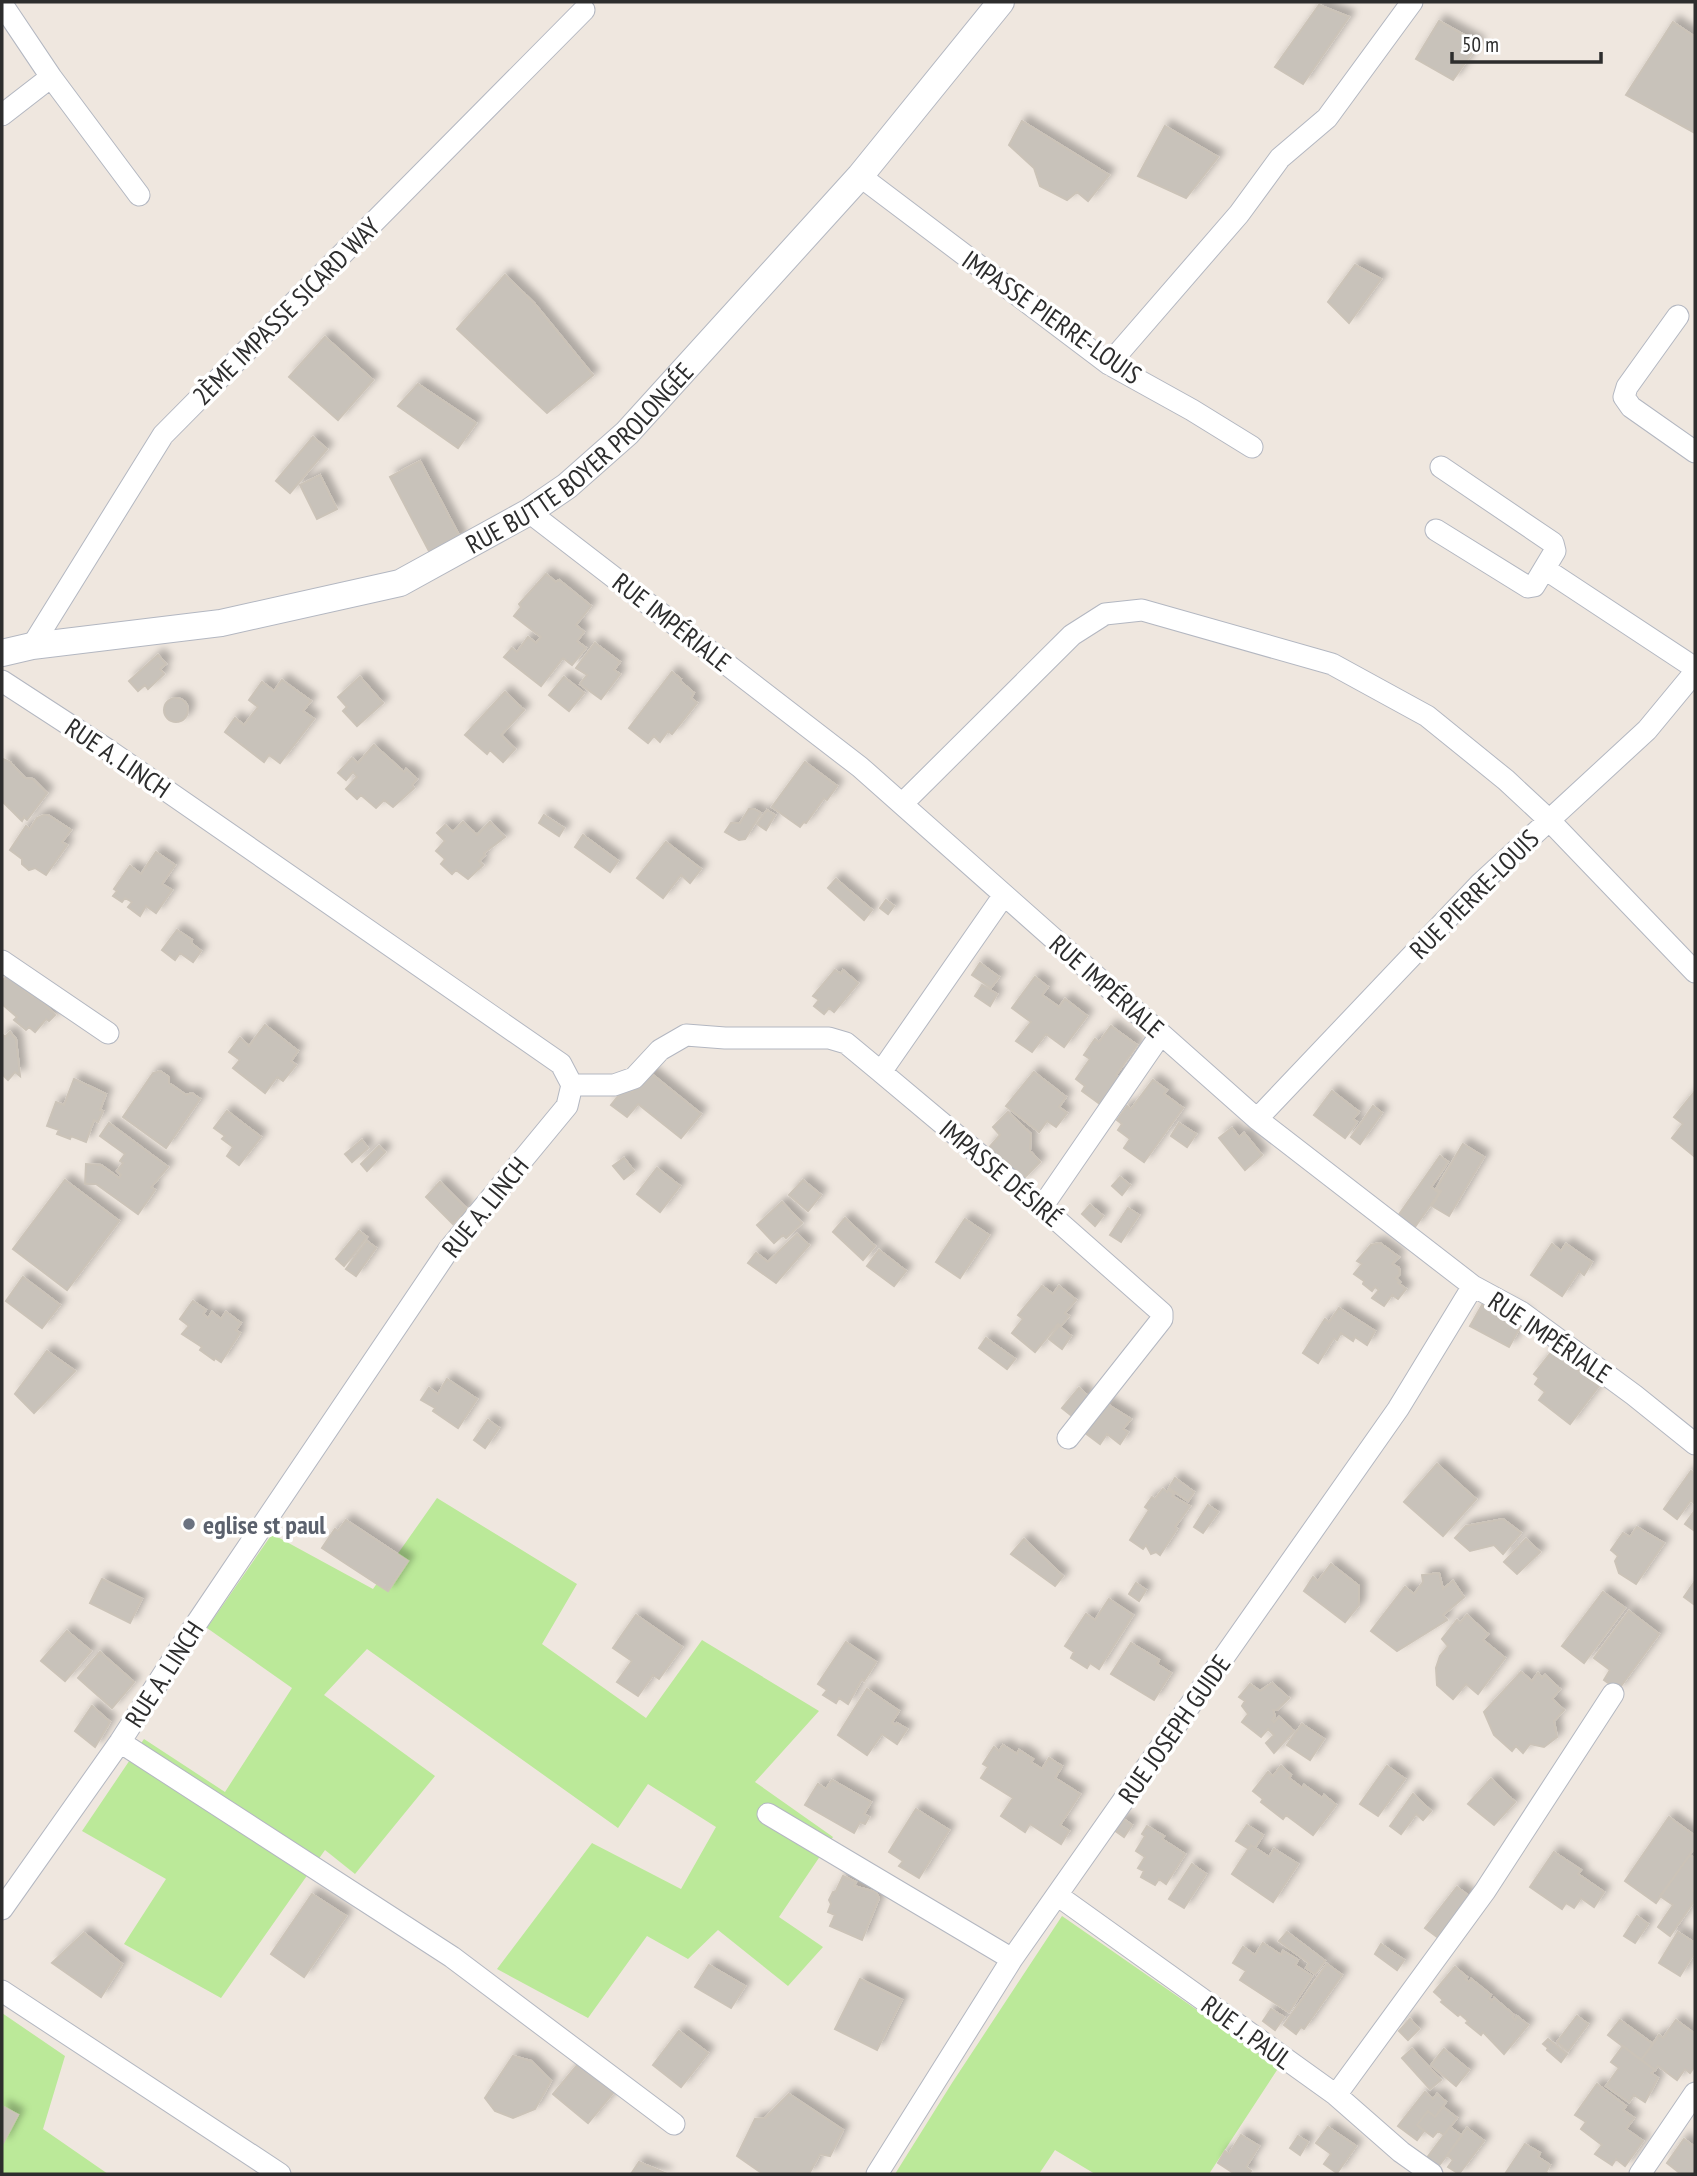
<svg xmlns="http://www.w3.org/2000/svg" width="1697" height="2176" viewBox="0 0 1697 2176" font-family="'PT Sans Narrow',sans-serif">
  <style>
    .green { fill: #bbe999 }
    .building { fill: #c8c2ba; stroke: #cbc3b8; stroke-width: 2; filter: url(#shadow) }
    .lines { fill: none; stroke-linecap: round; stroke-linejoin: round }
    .minor-casing { stroke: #b3b7c1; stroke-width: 23 }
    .tertiary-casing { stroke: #b3b7c1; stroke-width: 28 }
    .minor { stroke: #fff; stroke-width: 21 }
    .tertiary { stroke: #fff; stroke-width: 26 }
    .worship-dot { fill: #6b7280; stroke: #fff; stroke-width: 2.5 }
    .labels { text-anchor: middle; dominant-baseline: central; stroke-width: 7; stroke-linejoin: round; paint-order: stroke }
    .street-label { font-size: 26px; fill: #2d2d2d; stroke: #fff }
    .worship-label { font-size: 26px; font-weight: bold; fill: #5b616d; stroke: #fff; text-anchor: start }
  </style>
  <defs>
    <filter id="shadow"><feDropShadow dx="6" dy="-6" stdDeviation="3.5" flood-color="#0004"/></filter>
  </defs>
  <rect width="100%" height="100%" fill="#efe7df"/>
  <path class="green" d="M437,1498l140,86 -35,60 104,74 56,-78 117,71 -64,71 78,55 -54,80 44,30 -35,39 -70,-56 -30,29 -41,-23 -59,82 -91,-49 95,-126 89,46 35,-62 -68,-43 -30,44 -251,-179 -43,46 111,81 -80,98 -30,-24 -104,148 -97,-54 42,-65 -84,-48 62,-92 81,53 67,-104 -85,-60 65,-94 101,55z
    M1062,1916l217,151 -70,107h-114l-40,-24 -16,24h-144l57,-91z
    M2,2013l63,43 -22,73 65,45h-106z"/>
  <path class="building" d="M1319,5l30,12 -46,67 -28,-17z
    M1439,21l40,22 -26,37 -37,-21z
    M1673,22l22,15v96l-69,-38z
    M1022,121l87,54 -21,26 -11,-9 -10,8 -27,-14 -6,-18 -25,-23z
    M1165,126l53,31 -32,41 -48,-22z
    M1355,265l26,14 -32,44 -21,-21z
    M505,275l29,28 59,72 -46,38 -90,-84z
    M325,337l48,43 -35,40 -49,-43z
    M418,384l58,39 -18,25 -60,-42z
    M313,437l14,12 -37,44 -14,-12z
    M420,461l41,78 -30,16 -41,-78z
    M320,475l17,34 -20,10 -17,-34z
    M546,574l10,8 3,-2 32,26 -15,19 8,7 -7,9 9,7 -14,17 -9,-7 -22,28 -37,-29 8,-9 5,4 11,-15 8,6 5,-6 -27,-21 7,-9 -2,-3z
    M595,643l25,19 -6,8 6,4 -19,25 -21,-15 7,-9 -11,-7z
    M158,655l8,9 -6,5 4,5 -16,15 -3,-4 -7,6 -9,-10z
    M672,672l9,7 -1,2 14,12 -3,5 6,5 -25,31 -4,-3 -8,11 -6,-6 -6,7 -19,-15z
    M360,677l23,26 -26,23 -14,-15 4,-4 -9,-10z
    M564,677l20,16 -15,18 -20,-16z
    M282,680l29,21 -8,10 11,8 -34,44 -11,-8 -5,7 -39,-30 10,-14 9,7 14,-18 -9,-7 13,-18 12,9z
    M505,692l19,18 -23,25 14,14 -12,13 -13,-12 -3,4 -22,-19z
    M164 710a12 12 0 1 1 24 0a12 12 0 1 1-24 0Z
    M374,745l30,27 2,-3 11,10 -5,6 2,3 -21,19 -9,-7 -8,8 -15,-13 -4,4 -11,-10 11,-12 -4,-5 -7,8 -8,-7 14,-15 6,5z
    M3,759l7,3 15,16 8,1 14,14 -20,27 -3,-3 -2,4 -20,-20z
    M805,762l32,24 -10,14 -3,-2 -18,25 -2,-1 -4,5 -28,-20z
    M749,809h5l7,4 -16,26 -6,1 -14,-8 6,-9h9z
    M767,810l8,5 -9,15 -9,-6z
    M44,815h4l23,15 -9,12 5,3 -21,30 -11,-7 -6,2 -7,-6v-5l-12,-9 16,-24 4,3 7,-11z
    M544,815l20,13 -5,8 -20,-13z
    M463,822l14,13 13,-13 15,15 -21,16 1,2 -6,6 4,4 -15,14 -12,-9 -4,4 -11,-10 4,-5 -9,-8 9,-10 -8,-8 8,-8 8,7z
    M583,835l35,26 -8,11 -35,-25z
    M666,842l35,27 -11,14 -9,-8 -18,23 -26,-20z
    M156,852l19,13 -13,19 10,6 -16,23 -10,-7 -6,10 -12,-9 4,-5 -7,-4 -3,4 -9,-6 4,-5 -3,-2 16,-23 11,8z
    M836,879l36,31 -8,10 -36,-32z
    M886,900l8,6 -6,8 -8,-6z
    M177,930l15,10 -1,3 10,8 -8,11 -13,-9 -5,7 -13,-10z
    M980,963l19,14 -8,11 -19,-13z
    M835,970l6,4 2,-4 15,13 -24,29 -5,-4 -5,6 -10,-8 5,-6 -6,-4z
    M8,975l19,11 -3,4 9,7 2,-3 20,21 -6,6 -3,-2 -11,13 -6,-5 -3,3 -12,-10 3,-3 -15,-13v-23z
    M1035,977l13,10 -6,8 17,12 6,-8 22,17 -23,31 -18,-13 -14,18 -16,-11 15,-19 -19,-14z
    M982,985l15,9 -7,12 -15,-10z
    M265,1025l33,26 -7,10 5,4 -13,16 -6,-4 -12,16 -32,-25 7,-8 -11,-8 11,-14 9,8z
    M1111,1026l26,19 -21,30 4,3 -20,26 -18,-13 3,-5 -9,-7 14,-20 -6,-4 11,-16 4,3z
    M10,1032l6,7 4,37 -5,-4 -7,8 -5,-5 -1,1v-42l3,3z
    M160,1071l9,6v6l17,12 6,-2 8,6 -34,49 -43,-31 30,-44z
    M648,1071l53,43 -20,24 -43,-34 -11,13 -16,-12 14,-18 7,5z
    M1034,1072l32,25 -7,10 8,6 -11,14 -9,-6 -8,11 -33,-26z
    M74,1079l32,15 -6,16 3,1 -5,11 -4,-2 -8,22 -15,-6 -1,3 -13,-5 2,-4 -12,-4 9,-24 8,3z
    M1153,1080l14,10 -3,4 19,14 -39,54 -20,-14 6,-9 -12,-9 4,-6 -5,-4 10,-14 4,3z
    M1332,1091l27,21 -6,7 4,3 -12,16 -31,-23z
    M1695,1091v66l-23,-19 11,-14 -9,-7z
    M1373,1106l9,7 -22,31 -9,-7z
    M227,1111l34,26 -22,28 -12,-9 6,-9 -11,-8 3,-3 -11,-8z
    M1008,1112l23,22 -1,17 10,11 -19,19 -34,-31 13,-15 -7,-8z
    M109,1123l59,44 -17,20 4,3 -17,24 -42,-30h-11l1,-20 15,1 18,13 2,-3 -4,-4 6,-8 -3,-2 5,-7 -25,-18z
    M1179,1123l17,11 -9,13 -16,-11z
    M1232,1128l7,9 5,-4 18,22 -17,15 -26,-32z
    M362,1140l6,8 -16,14 -7,-8z
    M1463,1144l21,13 -35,59 -17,-10 9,-15 -5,-2z
    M379,1146l6,6 -18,19 -6,-7z
    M1440,1156l8,6 -17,25 8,6 -24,34 -17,-11z
    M624,1158l10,13 -10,8 -11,-13z
    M657,1168l23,18 -20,26 -23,-18z
    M1120,1177l10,8 -8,10 -10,-9z
    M65,1180l54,41 -52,69 -54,-41z
    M803,1180l18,15 -13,16 -19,-16z
    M440,1182l27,27 -14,15 -27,-27z
    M782,1202l20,21 -16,15 -3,-3 -9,8 -17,-18z
    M1090,1205l13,11 -8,10 -13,-12z
    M1128,1208l11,7 -18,27 -11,-7z
    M845,1218l30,28 -12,14 -30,-28z
    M965,1219l24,16 -29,43 -24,-16z
    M359,1231l8,6 -23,29 -8,-7z
    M797,1234l12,11 -33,38 -28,-20 8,-10 12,9z
    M367,1241l9,7 -20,28 -10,-7z
    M1380,1243l19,14 -7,7 7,4 1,6 -4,4 4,4 -2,1 8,6 -8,10 -6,-4 -8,11 -12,-8 7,-8 -4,-3 -3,4 -9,-7 1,-3 -10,-7 8,-10 -5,-3 14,-16z
    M1552,1244l9,7 5,-7 26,18 -8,13 -5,-4 -17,25 -31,-21z
    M879,1250l27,21 -12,15 -27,-20z
    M23,1277l37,28 -18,23 -36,-27z
    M1042,1286l11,8 6,-8 17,14 -11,13 4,3 -8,10 -3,-2 -23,28 -23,-19 11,-14 -5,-4z
    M193,1301l13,9 -3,4 5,4 4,-6 9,7 5,-7 15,11 -5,7 4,3 -19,29 -6,-4 -1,2 -14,-10 2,-3 -20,-13 7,-8 -9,-7z
    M1482,1305l17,9 5,-9 22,12 -17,30 -39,-21z
    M1339,1308l36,23 -8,14 -12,-8 -2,4 -12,-8 -4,7 -3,-2 -16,25 -15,-10 22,-34 4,3z
    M1059,1326l12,10 -9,13 -13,-10z
    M986,1338l29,21 -8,10 -28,-21z
    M1553,1350l46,36 -29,38 -31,-24 6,-8 -10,-8 4,-6 -5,-4z
    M47,1351l28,20 -41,42 -19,-19z
    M447,1379l30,20 -19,29 -25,-17 2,-3 -14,-8 8,-12 9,6z
    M1079,1388l9,8 -16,20 -10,-8z
    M1107,1402l3,4 21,13 -8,10 5,3 -8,12 -13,-10 -7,10 -16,-12z
    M488,1420l11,8 -14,20 -11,-8z
    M1437,1464l39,35 -33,37 -39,-34z
    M1691,1471l4,3v30l-4,-4 -14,19 -13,-10z
    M1175,1478l19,14 -6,9 -19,-13z
    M1163,1489l4,3 1,-2 6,4 -2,2 18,10 -15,21 2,2 -17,26 -4,-3 -5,2 -5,-9 -3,4 -13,-9 19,-30 -4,-3 7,-10 3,2z
    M1208,1505l10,7 -15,21 -9,-6z
    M1695,1510v21l-10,-7z
    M1503,1519l18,14 -18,21 -9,-9 -24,6 -15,-13 11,-12z
    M346,1520l62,41 -20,30 -66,-43 13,-19 3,2z
    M1637,1527l27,16 -28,41 -17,-11 -4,-12 3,-5 -7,-6 12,-17 7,4z
    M1024,1539l39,37 -8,10 -44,-32z
    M1526,1539l14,13 -23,22 -13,-12z
    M1331,1564l28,22v19l-14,17 -41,-31 9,-14 5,4z
    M1439,1573l4,16 10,-8 11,16 -21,18 4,5 -50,31 -26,-20 34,-44 9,7 9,-12 -1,-7z
    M102,1579l40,20 -12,24 -40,-20z
    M1695,1581v24l-11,-8z
    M1136,1583l10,7 -7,11 -10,-7z
    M1603,1592l22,16 -41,55 -22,-17z
    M1109,1599l24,16 -34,54 -9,-6 -3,5 -16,-10 3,-6 -9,-6 21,-32 9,6z
    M1629,1611l30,23 -41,56 -14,-10 6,-10 -16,-12z
    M636,1615l46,32 -23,32 -6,-4 -15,21 -21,-14 15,-21 -19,-13z
    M1467,1615l21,19 -5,6 22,18 -27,36 -12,-10 -13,15 -16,-14 -1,-17 4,-12 8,-10 -6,-7 15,-19 3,3z
    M67,1631l24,20 -26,30 -24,-20z
    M846,1642l30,20 -12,19 -2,-2 -14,25 -9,-6 -3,5 -13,-8 4,-5 -9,-6z
    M1131,1643l28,17 -2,4 14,9 -17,27 -43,-26z
    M100,1652l34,30 -22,26 -34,-30z
    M1521,1672l11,9 6,-8 4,5 3,-3 15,14 -8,10 12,11 -10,11 3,16 -13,10 -14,-3 -7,9 -7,-7 -4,5 -18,-16 -10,-23z
    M1272,1683l17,15 -12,12h-4l2,6 -3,4 2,2 5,-5 15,14 -20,22 -8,-10 8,-8 -6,-6 -7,8 -19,-15 6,-8 -6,-8 3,-5 -6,-4 11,-13 10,7z
    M867,1689l32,22 -7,11 3,3 2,-2 10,6 -10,15 -15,-10 -15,21 -29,-20z
    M92,1706l18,16 -15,25 -20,-16z
    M1302,1724l22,15 -14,21 -23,-15z
    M1003,1745l14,9 2,-4 14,9 -2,3 11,7 7,-11 13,8 -7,12 25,16 -20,31 9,6 -8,13 -31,-20 -5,8 -24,-16 12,-18 -32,-20 7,-11 -5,-3 11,-17 5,4z
    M1281,1766l10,9 -2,3 13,10 2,-3 18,13 2,-3 12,10 -23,30 -27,-20 -3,4 -22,-17 2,-3 -10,-8 15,-19 5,4z
    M1387,1766l18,13 -27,37 -18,-12z
    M1491,1779l24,23 -21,23 -26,-21z
    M832,1780l39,22 -7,12 5,3 -4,7 -5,-2 -6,11 -49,-28 13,-21 8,5z
    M1413,1794l18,17 -8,9 -7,-6 -15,20 -11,-8z
    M916,1809l33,21 -30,48 -20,-12 4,-5 -14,-9z
    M1669,1817l26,19v11l-39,56 -31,-22z
    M1122,1818l10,7 -8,12 -10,-7z
    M1247,1825l16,10 -8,13 -4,-3 -2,4 -13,-8z
    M1147,1826l17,10 -2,3 23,15 -19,30 -7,-5 -4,6 -14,-8 3,-6 -6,-3 7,-11 -9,-6 9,-15 -3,-2z
    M1251,1845l18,12 5,-8 24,15 -25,38 -41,-28z
    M1554,1852l27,18 -3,4 26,18 -10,15 -13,-9 -7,10 -8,-5 -4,6 -32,-22z
    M1690,1855l5,4v28l-2,4 2,1v8l-25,36 -12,-9 15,-22 -13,-9z
    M1192,1864l14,10 -22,34 -15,-9z
    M843,1876l13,6 -2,4 22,6 3,6 -17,42 -32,-14 5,-11 -7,-3 3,-8 -2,-4 4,-8 3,-1z
    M1457,1887l13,10 -33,40 -12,-9z
    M312,1894l34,22 -42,61 -33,-23z
    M1637,1916l11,8 -13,19 -11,-7z
    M1287,1932l38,29 -10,13 -9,-6 3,-5 -30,-22z
    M1678,1932l17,11v9l-15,24 -21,-13z
    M84,1933l38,31 -21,33 -49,-34z
    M1263,1943l18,12 2,-4 15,9 -3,5 17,11 -23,36 -49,-32 6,-9 -13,-8 10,-16 12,8z
    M1381,1944l23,16 -7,10 -22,-16z
    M1327,1964l15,11 -38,54 -3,-2 -5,7 -12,-9z
    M709,1965l36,21 -14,22 -36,-21z
    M1455,1967l12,10 -2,2 4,3 2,-3 20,16 -2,3 3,3 2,-3 20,17 -2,2 3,3 2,-4 11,9 -24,29 -21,-22 -2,3 -15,-12 2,-2 -8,-7 -2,2 -17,-14 2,-2 -9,-8z
    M860,1979l42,21 -25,50 -42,-21z
    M1271,2009l13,8 -9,13 -12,-9z
    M1577,2016l11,8 -20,27 -11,-9z
    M1410,2019l9,10 -11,11 -9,-9z
    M1620,2020l33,24 -12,16 -33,-25z
    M1676,2020l19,14v32l-5,7 -5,-4 -8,11 -19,-14 -3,4 -14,-10 18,-25 4,3z
    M679,2031l29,22 -27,34 -28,-22z
    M1548,2039l19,15 -6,8 -14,-12 1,-2 -5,-4z
    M1623,2046l32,24 -4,3 7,5 -13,24 -11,-7 -5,7 -23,-16 13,-18 -8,-6z
    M1412,2049l29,31 -11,9 -28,-31z
    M1444,2049l25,21 -13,16 -25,-21z
    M513,2056l18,5 20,20 -16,28 -22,9 -18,-7 -10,-13z
    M579,2063l35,29 -26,31 -35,-29z
    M1597,2084l29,22 -3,4 11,8 -8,11 17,12 -18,25 -9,-7 -4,6 -17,-11 7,-9 -21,-16 5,-7 -11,-7z
    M1425,2092l8,7 4,-5 9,8 -11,15 -7,-6 -11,14 7,6 -7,9 -19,-14z
    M789,2094l54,36 -13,26 -10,-2 -11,20 -12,-2 -3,2h-31l-26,-18 18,-37 10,-1z
    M2,2106l16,9 -16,30z
    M1443,2107l14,11 -13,17 -6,-4 -5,6 -16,-12 11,-14 7,6z
    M1328,2127l28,19 -19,27 -13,-9 7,-10 -15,-11z
    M1450,2127l12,9 -25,32 -11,-9z
    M1467,2128l17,13 -25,33 -11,-7 5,-7 -6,-5z
    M1241,2135l18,11 -13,21 5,4 -2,3h-14l-17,-11 7,-12 4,3z
    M1298,2136l10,6 -8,13 -10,-7z
    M1684,2139l11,8v27h-14l-14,-11z
    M1525,2144l15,9 -2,4 12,8 -4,7 2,2h-43z
    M639,2162l28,12h-36z"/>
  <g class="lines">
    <g class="minor-casing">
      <path id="minor" d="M2,4l49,73 88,118
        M2,115l49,-38
        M860,176l249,188 83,46 60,37
        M1678,316l-51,71 -3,10 7,10 64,45
        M1109,364l130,-150 41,-56 47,-40 85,-116
        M529,512l331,255 397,352 216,167 48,26 113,83 61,49
        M1436,530l92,57 6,-1 21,-35 -2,-8 -112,-76
        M1545,569l150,99
        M32,646l131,-211 421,-425
        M2,681l106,69 453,314 11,21 -5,21 -118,143 -259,384 -70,109 -118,167
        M902,804l170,-169 33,-21 37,-4 190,54 95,52 79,64 43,40 146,152
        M1004,895l-123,177 161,135 120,106v6l-94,119
        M2,961l106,72
        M572,1085h42l20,-7 26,-28 26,-15 39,3h104l17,5 35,29
        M1257,1119l223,-235 167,-154 48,-58
        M1042,1207l119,-173
        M120,1742l332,215 222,167
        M768,1814l244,145
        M1057,1895l279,200 65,57 31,22
        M2,1991l278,183
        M1336,2095l149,-204 128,-197
        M877,2174l135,-215 386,-550 75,-123
        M1640,2174l55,-81"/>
    </g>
    <g class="tertiary-casing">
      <g id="tertiary">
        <path id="s1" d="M2,653l30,-7 189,-23 179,-40 129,-71 38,-26 60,-53 233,-257 141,-174"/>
      </g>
    </g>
    <use href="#minor" class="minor"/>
    <use href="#tertiary" class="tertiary"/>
  </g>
  <circle class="worship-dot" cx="189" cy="1524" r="7"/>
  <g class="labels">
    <g class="street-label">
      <text transform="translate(286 311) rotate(-45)">2ÈME IMPASSE SICARD WAY</text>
      <text transform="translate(1052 317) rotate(35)">IMPASSE PIERRE-LOUIS</text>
      <text stroke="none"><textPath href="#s1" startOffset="625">RUE BUTTE BOYER PROLONGÉE</textPath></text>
      <text transform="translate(672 622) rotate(38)">RUE IMPÉRIALE</text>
      <text transform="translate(118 758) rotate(34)">RUE A. LINCH</text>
      <text transform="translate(1474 894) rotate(-45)">RUE PIERRE-LOUIS</text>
      <text transform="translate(1107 986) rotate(41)">RUE IMPÉRIALE</text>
      <text transform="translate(1001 1173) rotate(40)">IMPASSE DÉSIRÉ</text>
      <text transform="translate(485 1207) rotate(-51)">RUE A. LINCH</text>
      <text transform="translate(1550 1337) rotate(34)">RUE IMPÉRIALE</text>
      <text transform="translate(164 1674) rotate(-57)">RUE A. LINCH</text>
      <text transform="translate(1174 1729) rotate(-55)">RUE JOSEPH GUIDE</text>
      <text transform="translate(1247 2032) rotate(36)">RUE J. PAUL</text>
    </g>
    <g class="worship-label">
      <text x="203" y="1524">eglise st paul</text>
    </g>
  </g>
  <rect width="1697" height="2176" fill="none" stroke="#2d2d2d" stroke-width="7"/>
  <path d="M1452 52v10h149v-10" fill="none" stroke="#2d2d2d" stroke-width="3.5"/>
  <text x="1462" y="52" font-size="21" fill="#2d2d2d" stroke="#ffffff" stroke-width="5" paint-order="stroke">50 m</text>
</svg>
